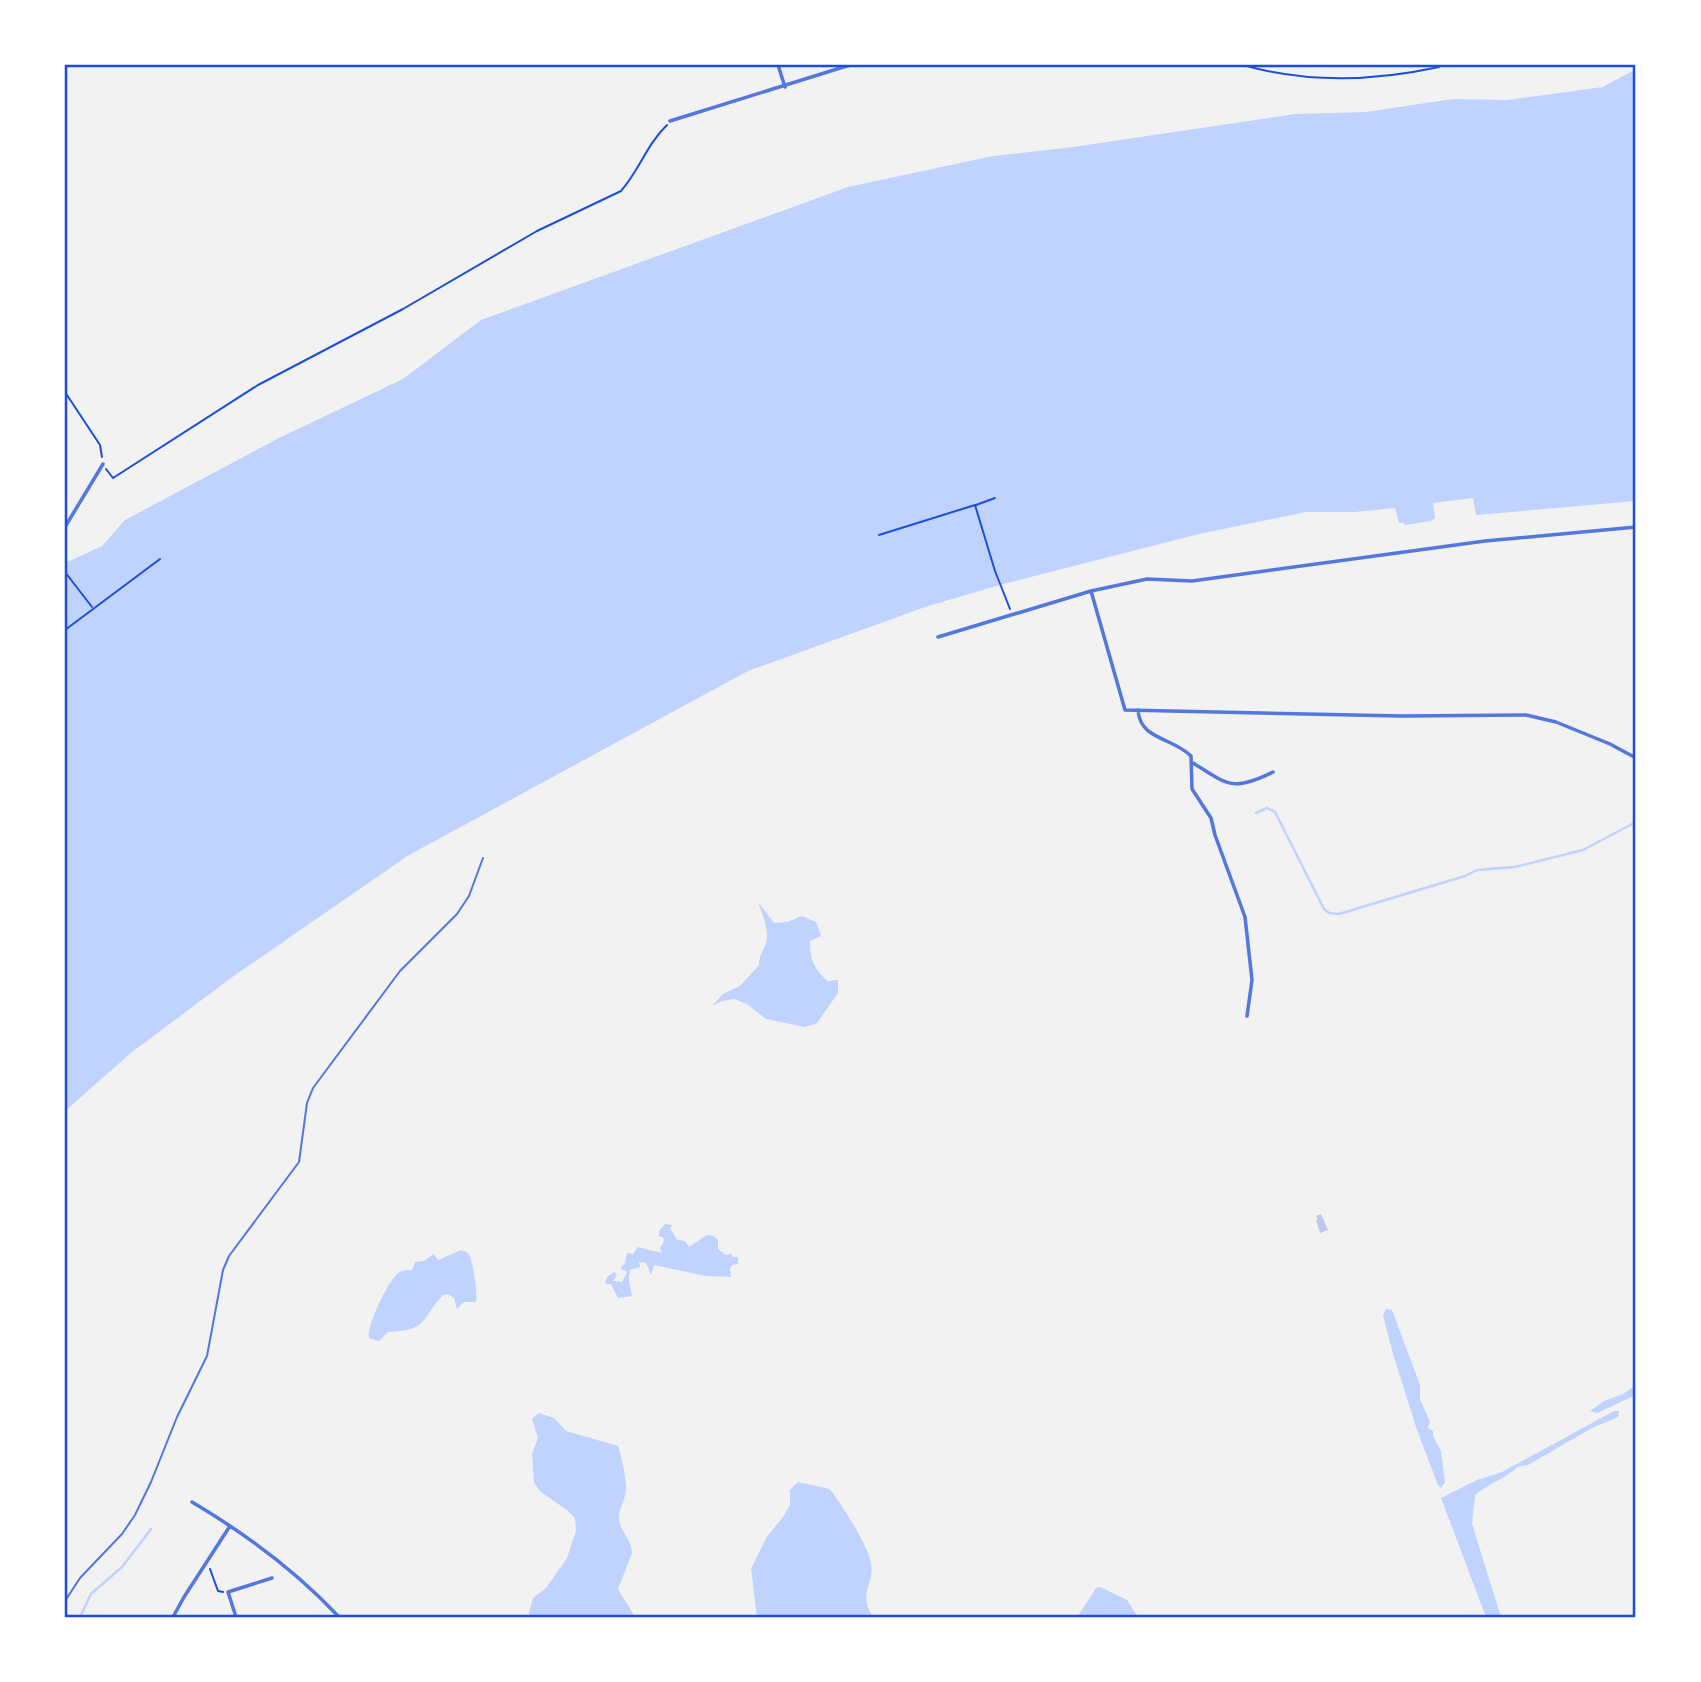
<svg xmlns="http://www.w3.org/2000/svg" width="1701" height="1682" viewBox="0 0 1701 1682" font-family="'Sofia Sans Condensed',sans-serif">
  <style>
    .water { fill: #bfd3fe }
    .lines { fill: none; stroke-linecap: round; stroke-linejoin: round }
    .stream { stroke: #bfd3fe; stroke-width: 2.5 }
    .building { fill: #bdc9ec }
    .path { stroke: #1d4ed8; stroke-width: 2 }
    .service { stroke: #5277de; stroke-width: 2 }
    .minor { stroke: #5277de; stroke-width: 3.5 }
    .neatline { fill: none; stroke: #1d4ed8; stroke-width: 2.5 }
  </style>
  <rect width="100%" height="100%" fill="#f2f2f2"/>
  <path class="water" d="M1636,69v432l-160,14 -3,-17 -40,5 2,15 -4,3 -26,4 -1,-2h-5l-4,-15 -40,4h-49l-107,22 -196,50 -75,22 -180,65 -339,184 -174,120 -103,77 -67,59v-548l37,-17 23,-26 154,-82 124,-59 78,-59 367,-133 145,-31 80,-9 222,-33 71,-2 87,-13 54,1 96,-13z
    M758,902l16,21 13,-1 15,-6 14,6 5,14 -11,5c0,18 4,29 18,40l10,-1v13l-21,30 -12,4 -39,-8 -19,-15 -13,-5 -12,2 -10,5 11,-12 17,-8 19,-21c0,-9 4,-14 7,-22 4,-13 -4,-29 -8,-41z
    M665,1224l8,1 -3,3 7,12 8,1 4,6 18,-12 7,1 4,4v9l8,6 5,-1 2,3h5v7l-6,1 -2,3 1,9 -25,-1 -52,-11 -3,10 -5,-12 -7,-1 1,5 -10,3 -1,11 3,15 -14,2 -7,-14h-6l2,-7 7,-5 3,3 -4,6 9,1 5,-10 -7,-4 5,-5 2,-10 6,1 5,-7 24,6 -2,-5 3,-4 1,-6 -5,-2v-5z
    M461,1250c5,2 7,1 9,7 3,6 8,39 6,45h-12l-7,7 -3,-11 -6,-4 -5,1c-24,26 -14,35 -55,37l-9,9 -10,-3c-3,-11 18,-54 27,-63 5,-5 10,-5 16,-5l3,-8 9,-1 10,-7 4,6z
    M1386,1309l6,1 28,75v14l10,23 -2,6 5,3v5l8,15 4,31 -4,6 -3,-3 -21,-55 -24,-76 -10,-39z
    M1636,1385v10l-39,18 -7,-2 14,-10 19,-7z
    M1614,1411h5l-1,6 -26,11 -64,37 -11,2c-7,9 -31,18 -42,28l-3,29 29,93h-15l-45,-119 36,-18 25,-8z
    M539,1413l15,5 12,13 52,15c3,8 9,37 8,44 -1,10 -7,18 -7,27 0,14 13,22 13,36l-14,36 17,28h-107l5,-19 13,-10 21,-30 9,-27 -1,-13 -8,-8 -26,-18 -7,-9 -2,-29 6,-16 -6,-19z
    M798,1482l32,7c12,17 37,54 41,74 4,22 -14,29 2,54h-116l-6,-48 15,-31 17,-21 7,-12v-15z
    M1100,1587l27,13 11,17h-65l5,-1 18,-28z"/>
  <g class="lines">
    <path class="stream" d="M1256,813l11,-5 8,4 49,97 5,4 10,1 126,-38 12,-6 38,-3 68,-17 53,-28
      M80,1617l11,-23 31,-27 29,-38"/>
  </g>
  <path class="building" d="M1321,1214l7,16 -8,3 -4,-13 2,-1 -2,-3z"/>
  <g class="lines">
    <path class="path" d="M1243,65c63,18 132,16 196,2v-2
      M65,392l35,53 2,12
      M106,469l7,9 145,-93 145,-76 134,-78 84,-40c18,-20 26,-47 46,-66
      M976,505l19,-7
      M879,535l96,-30 20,66 15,38
      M65,572l27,35
      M65,630l95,-71
      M210,1569l8,22 5,1"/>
    <path class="service" d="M65,1601l15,-23 42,-44 13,-19 16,-33 26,-65 30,-61 16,-86 6,-14 70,-94 8,-59 6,-15 87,-117 57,-57 12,-18 14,-38"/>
    <path class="minor" d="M778,65l7,22
      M670,121l180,-56
      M65,527l38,-63
      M1091,591l34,119 276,6 125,-1 30,7 54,22 26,14
      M938,637l153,-46 56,-12 45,2 293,-40 151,-14
      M1138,710c2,30 34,27 53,46l1,33 19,29 4,17 30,82 7,63 -5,36
      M1193,763c35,22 40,29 80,9
      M192,1502c54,32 104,69 147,115
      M173,1617l11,-20 46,-71
      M236,1617l-8,-25 44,-14"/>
  </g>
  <rect width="1701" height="1682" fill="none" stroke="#ffffff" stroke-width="133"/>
  <rect x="66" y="66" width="1568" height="1550" class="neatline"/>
</svg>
